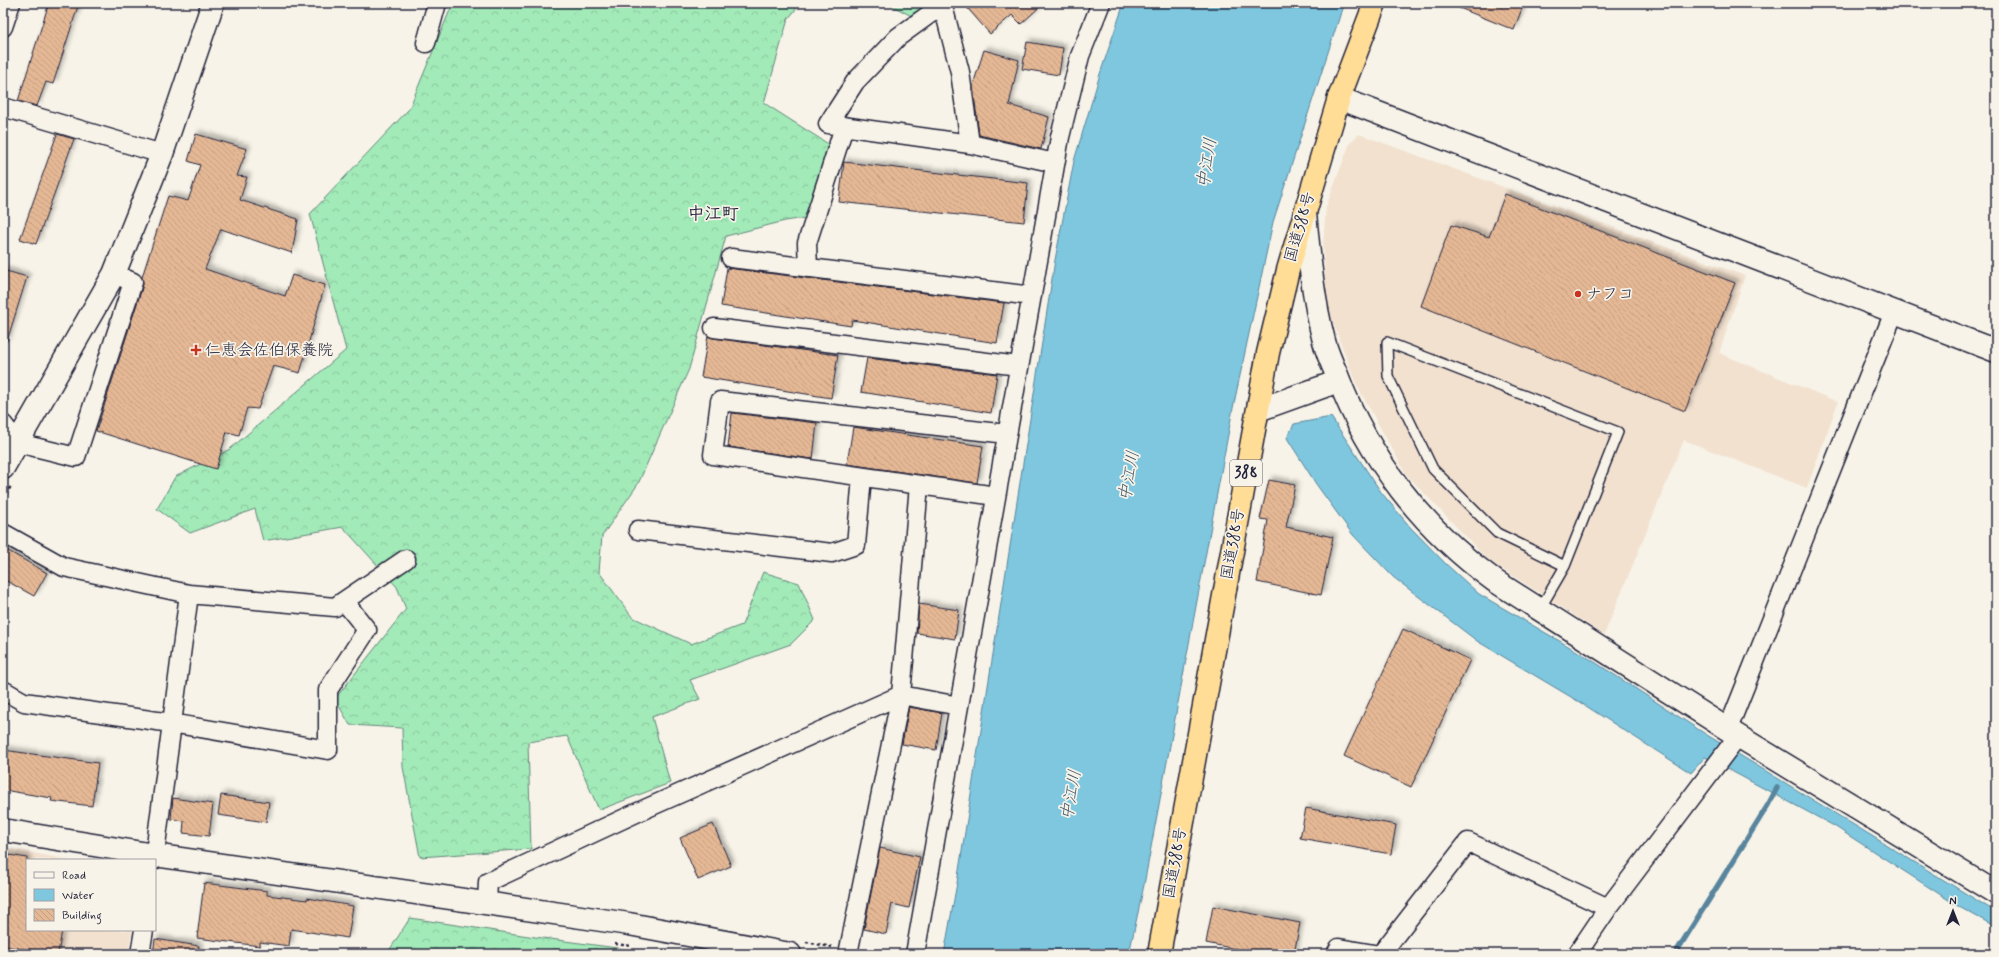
<svg xmlns="http://www.w3.org/2000/svg" width="1999" height="957" viewBox="0 0 1999 957" font-family="Mynerve,'Klee One',sans-serif">
  <style>
    .built { fill: #f2e1cf }
    .forest { fill: url(#forest-crowns); stroke: #62867a }
    .water { fill: #7ec7df; stroke: #59859d }
    .lines { fill: none; stroke-linecap: round; stroke-linejoin: round }
    .stream { stroke: #59859d; stroke-width: 5.5 }
    .building { fill: url(#building-back-hatch); stroke: #22223b; filter: url(#shadow) }
    .service-casing { stroke: #22223b; stroke-width: 12 }
    .minor-casing { stroke: #22223b; stroke-width: 21 }
    .tertiary-casing { stroke: #22223b; stroke-width: 25 }
    .trunk-casing { stroke: #22223b; stroke-width: 25 }
    .path { stroke: #22223b; stroke-width: 2.5; stroke-dasharray: 3 3; stroke-linecap: butt }
    .service { stroke: #f7f3e8; stroke-width: 9 }
    .minor { stroke: #f7f3e8; stroke-width: 18 }
    .tertiary { stroke: #f7f3e8; stroke-width: 22 }
    .trunk { stroke: #ffdd96; stroke-width: 22 }
    .poi-dot { fill: #c8321e; stroke: #f7f3e8; stroke-width: 1.5 }
    .labels { text-anchor: middle; dominant-baseline: central; stroke-width: 3.5; stroke-linejoin: round; paint-order: stroke }
    .shield { fill: #f7f3e8; stroke: #62616f; stroke-width: 1 }
    .shield-label { font-size: 15px; font-weight: bold; fill: #22223b }
    .street-label { font-size: 16px; fill: #22223b; stroke: #f7f3e8 }
    .poi-label { font-size: 16px; fill: #22223b; stroke: #f7f3e8; text-anchor: start }
    .water-label { font-size: 17px; font-style: italic; fill: #3e546c; stroke: #f7f3e8 }
    .neighbourhood-label { font-size: 17px; font-weight: bold; fill: #22223b; stroke: #f7f3e8 }
  </style>
  <defs>
    <pattern id="forest-crowns" width="20" height="18" patternUnits="userSpaceOnUse"><rect width="20" height="18" fill="#a2eab8"/><path d="M2 6a3 3 0 1 1 6 0M12 15a3 3 0 1 1 6 0" fill="none" stroke="#8bc89f"/></pattern>
    <pattern id="building-back-hatch" width="6" height="6" patternUnits="userSpaceOnUse"><rect width="6" height="6" fill="#e5b895"/><path d="M-1 5l2 2M0 0l6 6M5-1l2 2" fill="none" stroke="#c49e81"/></pattern>
    <filter id="shadow"><feDropShadow dx="3.5" dy="-3.5" stdDeviation="2" flood-color="#0004"/></filter>
  </defs>
  <rect width="100%" height="100%" fill="#f7f3e8"/>
  <filter id="ink" filterUnits="userSpaceOnUse"><feTurbulence type="fractalNoise" baseFrequency=".025" numOctaves="2"/><feDisplacementMap in="SourceGraphic" scale="8" xChannelSelector="R" yChannelSelector="G"/><feConvolveMatrix kernelMatrix="1 2 1 2 8 2 1 2 1" color-interpolation-filters="sRGB"/></filter>
  <g filter="url(#ink)">
    <path class="built" d="M1359,134l386,142 -26,77 119,49 -31,86 -123,-48 -80,195 -117,-76 -81,-85 -50,-90 -29,-78 -4,-60 3,-39 24,-64z
      M3,847l66,13h-42v70h105l-4,24h-125z"/>
    <path class="forest" d="M457,3h344l-13,16 -24,84 69,44 -21,70 -27,4 -59,15 -37,133 -51,115 -36,52 -3,36 33,45 59,27 51,-19 21,-53 36,11 16,37 -24,24 -101,36 10,19 -48,18 18,66 -71,27 -32,-74 -39,6 3,107 -111,8 -17,-90 -1,-39 -52,-3 -15,-26 71,-90 -9,-22 -54,-60 -80,14 -8,-32 -65,24 -33,-24 18,-32 55,-28 116,-99 -36,-136 99,-105 41,-99z
      M887,3h45l-13,17z
      M410,918l125,19 127,17h-275z"/>
    <path class="water" d="M1124,3h220l-71,219 -40,186 -89,477 -15,69h-185l13,-71 98,-623 19,-99 26,-87z
      M1331,417l50,75 30,36 35,36 33,30 108,63 120,78 289,177v15l-35,-19 -127,-82 -129,-69 -14,16 -105,-67 -109,-65 -84,-64 -40,-42 -37,-51 -29,-46 7,-14z"/>
    <g class="lines">
      <path class="stream" d="M1675,954l93,-149 9,-17"/>
    </g>
    <path class="building" d="M49,3h30l-26,81 -7,-2 -9,24 -19,-5z
      M963,3h81l-23,21 -9,-9 -22,19z
      M1447,3h77l-10,27z
      M1027,42l36,6 -4,27 -37,-6z
      M984,50l35,10 -10,45 40,12 -8,32 -62,-14 -6,-50z
      M57,134l17,5 -38,105 -16,-5z
      M196,134l51,15 -10,27 10,1 -7,23 58,19 -6,34 -71,-24 -16,40 80,27 7,-21 33,10 -25,88 -27,-7 -15,43 -11,-1 -8,27 -12,-3 -11,37 -120,-38 47,-146 -1,-8 26,-81 20,5 12,-36 -12,-4z
      M844,162l184,21 -4,39 -185,-20z
      M1505,194l230,89 -50,128 -264,-105 30,-81 38,12z
      M727,268l277,35 -7,40 -145,-23 -1,6 -130,-20z
      M3,270l24,7 -20,64h-4z
      M708,336l5,2 125,17 -7,43 -130,-21z
      M867,358l130,16 -6,39 -130,-21z
      M732,413l85,10 -4,36 -85,-12z
      M853,427l130,19 -6,37 -130,-19z
      M1269,480l26,5 -9,42 47,10 -12,58 -64,-13 11,-62 -8,-1z
      M3,548l44,25 -13,23 -31,-17z
      M919,604l40,6 -4,29 -38,-6z
      M1403,629l67,31 -59,127 -67,-31z
      M909,707l33,6 -6,37 -34,-6z
      M3,750l95,13 -6,43 -41,-5 1,-3 -49,-8z
      M221,795l48,7 -3,20 -48,-7z
      M173,798l40,6 -4,32 -26,-3 1,-12 -13,-2z
      M1306,808l90,17 -5,29 -91,-16z
      M713,824l18,42 -33,14 -18,-42z
      M880,848l40,9 -11,51 -17,-4 -6,30 -22,-5z
      M3,854l24,4v72h35l-4,24 -55,-8z
      M204,883l63,8v4l40,5v-2l46,8 -5,32 -57,-9 -2,17 -29,-4v4l-63,-8z
      M1213,906l87,17 -6,31h-33l-55,-11z
      M155,939l44,7 -1,8h-45z"/>
    <g class="lines">
      <g class="service-casing">
        <path id="service" d="M1540,609l25,-43 -68,-33 -64,-64 -45,-93 -1,-34 231,90 -53,134"/>
      </g>
      <g class="minor-casing">
        <path id="minor" d="M945,3l-47,34 -43,45 -27,42 142,20 85,19
          M943,6l17,66 10,72
          M3,27l8,-24
          M426,43l11,-40
          M3,107l159,47
          M731,258l301,38
          M808,268l-1,-25 37,-116
          M714,328l305,38
          M3,424l15,19 58,14 57,-175 -19,-8
          M996,496l-283,-41 7,-54 287,33
          M638,530l194,23 24,-8 6,-68
          M3,533l61,34 125,27 146,13 71,-48
          M3,690l21,12 147,21 157,27v-60l39,-60 -23,-29
          M1728,729l166,-417
          M154,860l35,-266
          M487,903l1,-21 148,-69 265,-118 58,11
          M140,954l4,-24
          M848,954l53,-259 18,-210
          M915,954l145,-817 20,-81 21,-53
          M1336,954l3,-6 35,6
          M1381,954l87,-112 140,66
          M1577,954l31,-46 130,-172"/>
      </g>
      <g class="tertiary-casing">
        <path id="tertiary" d="M1339,98l657,253
          M1305,213c4,43 8,86 19,128 3,12 8,23 13,34 31,83 86,154 158,206l243,155 258,157
          M1258,410l81,-29
          M3,468l111,-194 48,-120 51,-151
          M3,830l151,25 475,69 161,30"/>
      </g>
      <g class="trunk-casing">
        <path id="trunk" d="M1159,954l109,-601 20,-83 51,-172 36,-95"/>
      </g>
      <path class="path" d="M3,500l8,-14
        M806,942l26,5
        M615,944l16,2"/>
      <use href="#service" class="service"/>
      <use href="#minor" class="minor"/>
      <use href="#tertiary" class="tertiary"/>
      <use href="#trunk" class="trunk"/>
    </g>
  </g>
  <g class="poi-dot">
    <circle cx="1578" cy="294" r="4"/>
    <path d="M194 344h4v4h4v4h-4v4h-4v-4h-4v-4h4z"/>
  </g>
  <g class="labels">
    <rect class="shield" x="1230" y="460" width="32" height="26" rx="3"/>
    <g class="shield-label">
      <text x="1246" y="473">388</text>
    </g>
    <g class="street-label">
      <text transform="translate(1300 227) rotate(-74)">国道388号</text>
      <text transform="translate(1233 544) rotate(-80)">国道388号</text>
      <text transform="translate(1175 863) rotate(-80)">国道388号</text>
    </g>
    <g class="poi-label">
      <text x="1586" y="294">ナフコ</text>
      <text x="205" y="350">仁恵会佐伯保養院</text>
    </g>
    <g class="water-label">
      <text transform="translate(1207 163) rotate(-81)">中江川</text>
      <text transform="translate(1129 476) rotate(-80)">中江川</text>
      <text transform="translate(1071 795) rotate(-80)">中江川</text>
    </g>
    <g class="neighbourhood-label">
      <text x="713" y="214">中江町</text>
    </g>
  </g>
  <rect width="1999" height="957" fill="none" stroke="#f7f3e8" stroke-width="16"/>
  <rect x="8" y="8" width="1983" height="941" fill="none" stroke="#22223b" stroke-width="1.5" filter="url(#ink)"/>
  <rect x="26" y="859" width="130" height="72" fill="#f7f3e8" stroke="#a29fa3"/>
  <rect x="34" y="872" width="20" height="6" fill="#f7f3e8" stroke="#a29fa3"/>
  <text x="62" y="879" font-size="12" fill="#22223b">Road</text>
  <rect x="34" y="889" width="20" height="12" fill="#7ec7df" stroke="#a29fa3"/>
  <text x="62" y="899" font-size="12" fill="#22223b">Water</text>
  <rect x="34" y="909" width="20" height="12" fill="url(#building-back-hatch)" stroke="#a29fa3"/>
  <text x="62" y="919" font-size="12" fill="#22223b">Building</text>
  <g transform="translate(1953 911)" stroke="#f7f3e8" stroke-width="3" paint-order="stroke">
  <path d="M0-3L7 15L0 10L-7 15Z" fill="#22223b"/>
  <text y="-6" font-size="11" font-weight="bold" text-anchor="middle" fill="#22223b">N</text>
  </g>
</svg>
